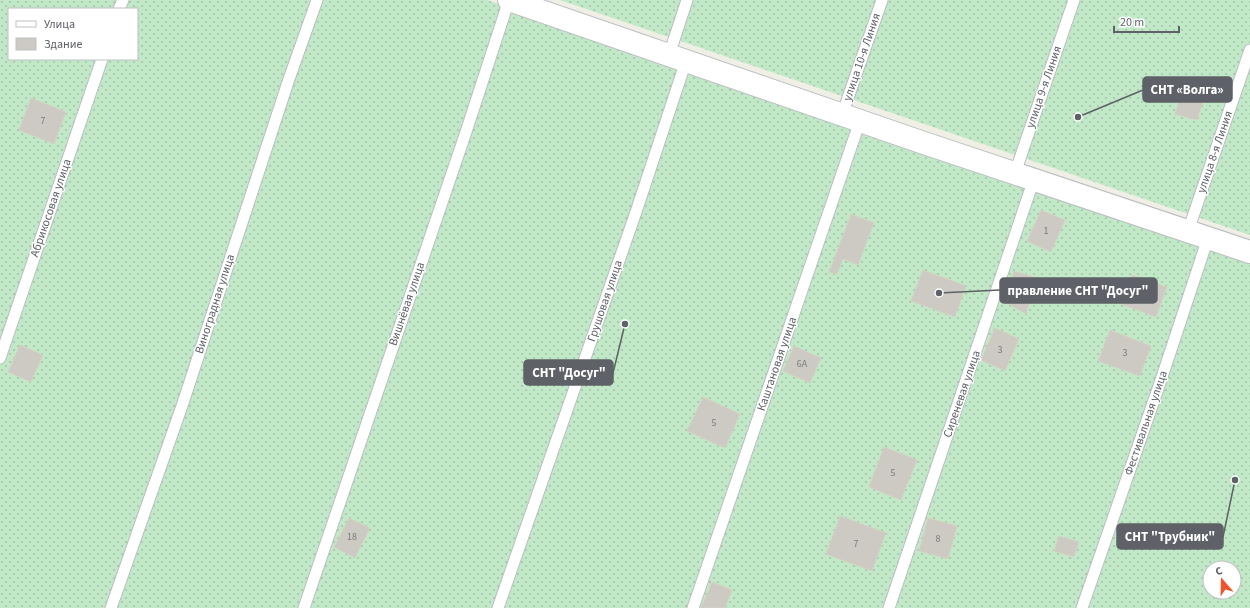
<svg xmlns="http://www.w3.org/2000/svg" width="1250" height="608" viewBox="0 0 1250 608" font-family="'Source Sans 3',sans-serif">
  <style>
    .grass { fill: url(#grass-dots); fill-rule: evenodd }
    .building { fill: #cccac2; stroke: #d6d2c4 }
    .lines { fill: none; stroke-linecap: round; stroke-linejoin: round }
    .service-casing { stroke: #bbbdc2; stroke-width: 13 }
    .minor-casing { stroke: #bbbdc2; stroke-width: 24 }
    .service { stroke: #fff; stroke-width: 11 }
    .minor { stroke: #fff; stroke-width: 22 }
    .labels { text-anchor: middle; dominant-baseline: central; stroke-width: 3; stroke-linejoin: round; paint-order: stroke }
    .number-label { font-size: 10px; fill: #7a7b7e }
    .street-label { font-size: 12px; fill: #5e6167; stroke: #fff }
    .leader { fill: none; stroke: #5e6167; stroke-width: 1.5 }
    .callout-dot { fill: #5e6167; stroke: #fff; stroke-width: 1.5 }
    .callout { fill: #5e6167; stroke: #5e6167; stroke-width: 1.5 }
    .callout-label { font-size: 13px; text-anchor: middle; font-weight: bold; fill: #fff }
  </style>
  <defs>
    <pattern id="grass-dots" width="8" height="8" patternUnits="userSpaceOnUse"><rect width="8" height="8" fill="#c2e9c7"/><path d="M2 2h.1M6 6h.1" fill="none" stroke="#a1c0a5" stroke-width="1.8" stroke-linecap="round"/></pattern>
  </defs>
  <rect width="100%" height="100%" fill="#f0efe6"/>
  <path class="grass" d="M0,0h487l763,256v352h-1250zM9,9h128v50h-128zM1210,568h24v24h-24z
    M560,0h690v235z"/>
  <path class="building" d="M1185,80l23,7 -11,33 -22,-6z
    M31,98l35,14 -12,32 -35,-14z
    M1041,210l24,10 -14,32 -24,-11z
    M851,214l23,9 -16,42 -15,-6 -6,15 -8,-2z
    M923,270l43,16 -11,31 -44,-16z
    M1014,271l23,7 -11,36 -21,-12z
    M1132,275l35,12 -11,30 -35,-13z
    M995,328l24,11 -14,32 -24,-11z
    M1110,330l41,16 -11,30 -42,-15z
    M20,345l23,10 -12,27 -23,-10z
    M794,346l27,12 -11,25 -27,-12z
    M703,397l37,17 -15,34 -38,-17z
    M884,447l33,13 -16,40 -32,-13z
    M840,516l46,17 -14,38 -46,-17z
    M349,518l21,10 -15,30 -21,-11z
    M928,518l29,8 -9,33 -29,-8z
    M1059,536l20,6 -5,15 -20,-6z
    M712,582l20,8 -7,18h-24z"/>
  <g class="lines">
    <g class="service-casing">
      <path id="service" d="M119,9l4,-9
        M669,55l18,-55
        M842,115l40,-115
        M1015,173l59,-173
        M1188,231l62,-181
        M0,358l102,-299
        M111,608l72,-205 105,-321 29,-82
        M304,608l162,-476 43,-132
        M498,608l138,-396 50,-151
        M693,608l167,-487
        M889,608l145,-429
        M1082,608l79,-228 47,-142"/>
    </g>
    <g class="minor-casing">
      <path id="minor" d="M509,0l415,143 326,109"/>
    </g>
    <use href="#service" class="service"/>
    <use href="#minor" class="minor"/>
  </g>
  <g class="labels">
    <g class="number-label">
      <text x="43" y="121">7</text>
      <text x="1046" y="231">1</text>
      <text x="1000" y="350">3</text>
      <text x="1125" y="353">3</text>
      <text x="802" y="364">6А</text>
      <text x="714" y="423">5</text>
      <text x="893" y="473">5</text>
      <text x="352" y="537">18</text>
      <text x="938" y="539">8</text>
      <text x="856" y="544">7</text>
    </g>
    <g class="street-label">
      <text transform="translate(862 57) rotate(-71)">улица 10-я Линия</text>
      <text transform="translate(1044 87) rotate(-71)">улица 9-я Линия</text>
      <text transform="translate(1215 152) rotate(-71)">улица 8-я Линия</text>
      <text transform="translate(51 208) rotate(-71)">Абрикосовая улица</text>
      <text transform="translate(605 301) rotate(-71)">Грушовая улица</text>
      <text transform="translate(215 304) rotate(-72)">Виноградная улица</text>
      <text transform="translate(407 304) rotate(-71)">Вишнёвая улица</text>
      <text transform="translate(777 364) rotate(-71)">Каштановая улица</text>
      <text transform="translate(962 394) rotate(-71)">Сиреневая улица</text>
      <text transform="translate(1146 423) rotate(-71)">Фестивальная улица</text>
    </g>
  </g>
  <path class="leader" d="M1078 117L1143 90M939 293L1000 290M625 324L613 373M1235 480L1223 537"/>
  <g class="callout-dot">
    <circle cx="1078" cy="117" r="4"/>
    <circle cx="939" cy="293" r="4"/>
    <circle cx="625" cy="324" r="4"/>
    <circle cx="1235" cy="480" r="4"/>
  </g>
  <g class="callout">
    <rect x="1143" y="77" width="89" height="25" rx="4"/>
    <rect x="1000" y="278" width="157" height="25" rx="4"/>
    <rect x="524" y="360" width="89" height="25" rx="4"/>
    <rect x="1117" y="524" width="106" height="25" rx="4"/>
  </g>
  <g class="callout-label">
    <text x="1187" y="94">СНТ «Волга»</text>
    <text x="1078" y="295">правление СНТ "Досуг"</text>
    <text x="569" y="377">СНТ "Досуг"</text>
    <text x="1170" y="541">СНТ "Трубник"</text>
  </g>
  <rect x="8" y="8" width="130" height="52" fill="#ffffff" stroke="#bfc0c2"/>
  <rect x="16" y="21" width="20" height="6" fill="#ffffff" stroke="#bfc0c2"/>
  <text x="44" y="28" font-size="12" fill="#5e6167">Улица</text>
  <rect x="16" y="38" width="20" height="12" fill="#cccac2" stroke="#bfc0c2"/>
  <text x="44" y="48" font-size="12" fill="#5e6167">Здание</text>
  <g transform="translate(1222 580) rotate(340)"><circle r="19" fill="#ffffff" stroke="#bfc0c2"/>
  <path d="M0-3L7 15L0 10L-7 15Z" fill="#ef542d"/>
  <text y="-6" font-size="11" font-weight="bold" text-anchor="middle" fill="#5e6167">С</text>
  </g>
  <path d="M1114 26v6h65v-6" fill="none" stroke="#5e6167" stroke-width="2"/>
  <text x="1120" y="26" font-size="12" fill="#5e6167" stroke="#ffffff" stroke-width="3" paint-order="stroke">20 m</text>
</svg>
